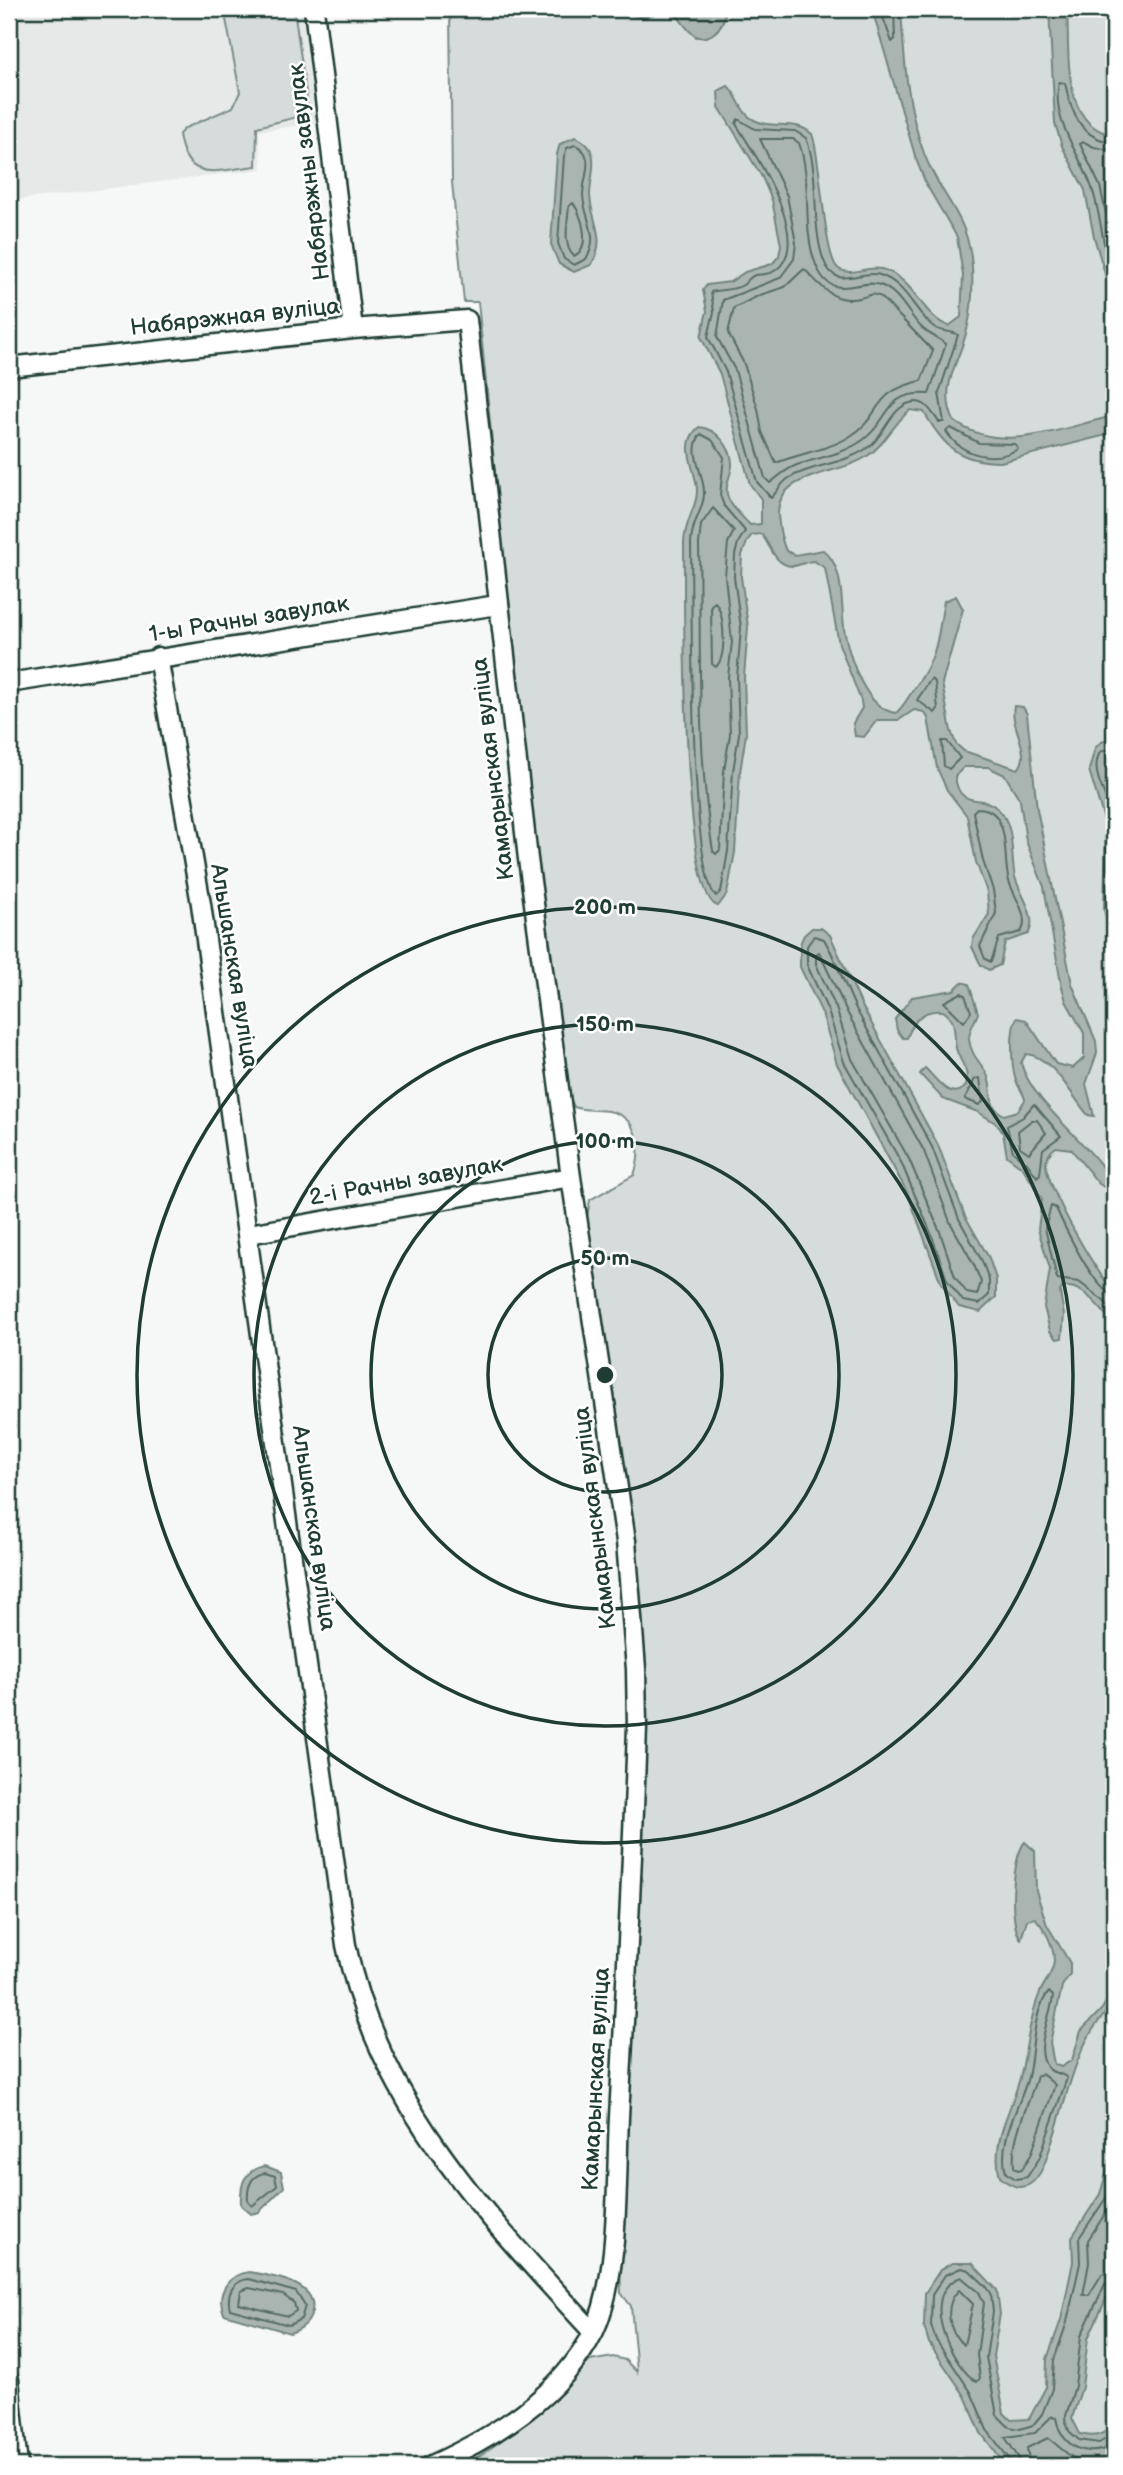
<svg xmlns="http://www.w3.org/2000/svg" width="1123" height="2475" viewBox="0 0 1123 2475" font-family="'Balsamiq Sans',sans-serif">
  <style>
    .built { fill: #e6e9e8 }
    .green { fill: #d6dcdb; stroke: #7a8c88; stroke-width: 2 }
    .water { fill: #aab5b1; stroke: #72857f; stroke-width: 2 }
    .lines { fill: none; stroke-linecap: round; stroke-linejoin: round }
    .shore { stroke: #576d66; stroke-width: 2 }
    .minor-casing { stroke: #1f3d34; stroke-width: 23 }
    .minor { stroke: #fff; stroke-width: 18 }
    .ring { fill: none; stroke: #1f3d34; stroke-width: 3.5 }
    .labels { text-anchor: middle; dominant-baseline: central; stroke-width: 5; stroke-linejoin: round; paint-order: stroke }
    .street-label { font-size: 23px; fill: #1f3d34; stroke: #fff }
    .centre { fill: #1f3d34; stroke: #fff; stroke-width: 3.5 }
    .ring-label { font-size: 21px; text-anchor: middle; font-weight: bold; fill: #1f3d34; stroke: #fff; stroke-width: 5; stroke-linejoin: round; paint-order: stroke }
  </style>
  <rect width="100%" height="100%" fill="#f6f7f7"/>
  <filter id="ink" filterUnits="userSpaceOnUse"><feTurbulence type="fractalNoise" baseFrequency=".0143" numOctaves="2"/><feDisplacementMap in="SourceGraphic" scale="14" xChannelSelector="R" yChannelSelector="G"/><feConvolveMatrix kernelMatrix="1 2 1 2 8 2 1 2 1" color-interpolation-filters="sRGB"/></filter>
  <g filter="url(#ink)">
    <path class="built" d="M9,9h293l16,114 -59,8 3,38 -253,32z"/>
    <path class="green" d="M224,9h70l15,105 -52,13 -1,39c-39,4 -70,19 -77,-32l6,-6 48,-21 7,-15z
      M450,9h167l32,7 22,-7 25,28c19,1 27,-11 30,-28h388v2457h-649l67,-47 58,-58 23,-4 12,3 12,12 -6,-66 -10,-13 -1,-30 25,-518 -4,-127 -55,-395 4,-23 44,-25c9,-25 5,-59 -26,-64 -11,-2 -23,0 -34,-4l-7,-16 -48,-379 -41,-410h-14l-12,-120z"/>
    <path class="water" d="M617,9h109c-2,10 -4,18 -12,24 -22,16 -30,-14 -43,-24l-32,8z
      M872,9h29c3,49 6,100 24,147 17,43 44,60 47,111 1,20 0,43 -5,63 -8,33 -29,57 -13,91 47,35 108,6 160,-5v17l-113,29c-42,0 -57,-15 -77,-50l-14,-2c-17,14 -25,35 -44,47 -28,19 -89,14 -88,58 1,13 3,24 8,36l9,4 28,-5c23,17 17,58 22,84 5,25 21,76 51,79 9,-8 13,-18 20,-27 23,-33 21,-47 28,-85l12,-5 7,13 -21,74 9,48 5,13 8,7 54,18c15,-16 -9,-43 -4,-63l9,1 4,7 10,95 35,175 24,57 1,12 -11,31 8,32 -6,-1c-16,-18 -35,-59 -62,-61l-5,9c12,45 86,93 89,121l-3,5 -9,-6 -27,-34 -15,-2c-7,5 -10,10 -10,18 1,21 51,112 68,125v35c-11,-13 -32,-44 -52,-37l-2,4 4,23 -2,23 -5,1 -7,-8 -6,-24 6,-38 -12,-40 4,-30 -19,-31 -16,-12 -4,-23 -6,-9 -19,-12 -35,-13 -23,-25 5,-6c11,10 25,35 41,18 4,-17 -6,-23 -10,-38 -3,-16 2,-27 -13,-37 -21,-2 -29,9 -36,27h-4l-6,-8 -2,-11 17,-22 42,-7 8,-8 7,2 9,29c-3,9 -9,16 -9,26 2,19 14,24 19,38 6,17 -2,28 16,38l14,-4 7,-11c-1,-8 -7,-12 -9,-20 -5,-12 -6,-53 1,-62l9,2 30,44 17,4 11,-10v-25l-18,-32 -5,-18 -17,-96 -18,-46 -6,-41 -15,-25 -17,-8h-24l-9,9c4,35 26,16 43,33 18,17 12,47 17,68 4,14 14,27 16,41 1,6 0,11 -3,16l-23,8 -5,23 -11,5 -8,-5 -9,-18 1,-8 16,-25 -2,-22 -11,-30 -9,-46 -20,-26 -10,-22 -9,-50 -4,-6 -10,-2 -15,10h-22l-13,17 -9,-1 -2,-13 9,-15 -1,-7 -22,-57 -14,-76 -11,-7c-8,0 -14,5 -22,5 -18,-1 -21,-21 -31,-32l-9,1 -4,5 -6,15 -1,22 7,50 -4,50 2,57 -6,38 -5,80 -8,42 -9,12c-37,-6 -34,-318 -34,-362 0,-23 14,-38 13,-54 -1,-22 -19,-45 2,-63 17,1 34,21 33,39 -1,9 -7,18 -5,28 2,11 15,22 23,31l11,-1v-25l-11,-15 -30,-110 -19,-37 6,-26 -4,-21 4,-5 23,-3 15,-10 27,-8 7,-8 2,-11 -9,-45 -10,-23 -43,-70 -1,-16 10,-5c11,10 12,27 26,34 19,10 40,-2 58,14 10,26 11,125 27,135 16,10 32,-10 56,6 22,13 30,43 54,51l12,-9 2,-42 -6,-38 -31,-53 -10,-25z
      M1049,9h18c3,41 -7,118 47,126v169l-20,-67 -9,-47 -23,-44 -7,-23z
      M575,137c29,11 15,36 15,58 1,27 18,43 1,70l-17,7 -15,-8 -8,-20 6,-90 3,-10z
      M1110,740l4,1v209l-10,-40 2,-84 -17,-56 6,-22 6,-6z
      M812,928h9l9,7 32,71 76,139 27,71 24,42 7,21v18l-16,15 -21,-5 -18,-24 -34,-91 -70,-128 -15,-51 -22,-46v-23l4,-9z
      M1025,1842l10,9 1,40 11,34 23,38v11l-8,12 -12,57 4,21 7,3 11,-7 9,-29 21,-22 12,-22v19c-36,26 -48,95 -62,136 -5,14 -9,33 -22,42 -10,7 -22,0 -30,-7 -10,-36 13,-69 21,-103 6,-27 8,-54 18,-79 4,-12 14,-20 15,-34 0,-15 -9,-33 -19,-43l-8,2 -6,19c-13,-14 -9,-84 4,-97z
      M1114,2148v134l-26,56 -6,49 -10,31 8,16c15,4 23,1 34,-9v41h-108l-25,-33 -16,-37 -36,-53 -5,-17 1,-33 15,-23 12,-7h20l25,27 3,24 -7,42 11,57 7,7 18,-1 17,-32 1,-28 14,-39 12,-58 -1,-25 28,-43z
      M265,2166l16,6 3,15 -25,25 -8,2 -10,-9c-1,-20 2,-35 24,-39z
      M249,2272c21,4 73,10 62,43 -3,10 -12,15 -21,18l-66,-19c-9,-21 5,-40 25,-42z"/>
    <g class="lines">
      <path class="shore" d="M880,9l12,33 3,-3 -1,-30
        M738,119l17,10 40,2 11,7c15,39 4,86 18,123 12,31 36,8 56,14 27,9 34,37 54,52 8,6 18,3 24,8l-19,58 5,29h-5c-8,-10 -13,-24 -29,-19 -19,5 -25,31 -40,43 -25,19 -55,17 -81,32 -8,5 -12,14 -18,20l-14,-16 -31,-110 -18,-35 6,-25 -3,-20c10,-3 22,-1 32,-7 5,-4 6,-8 12,-10 8,-1 14,0 21,-5 39,-29 -23,-119 -40,-146z
        M760,139h33l6,4c14,39 2,84 17,122 16,40 44,12 64,20 20,7 27,28 41,42 7,8 19,11 25,17l-17,50c-46,-3 -37,25 -66,46 -21,15 -43,17 -66,25 -11,4 -18,11 -27,18l-5,-5 -30,-108 -18,-33 6,-37 57,-22 14,-19 2,-16 -9,-47z
        M1114,142c-33,-2 -43,-30 -49,-59l-6,-1c-8,40 21,71 33,106 10,31 11,64 22,95
        M575,145c22,9 8,33 8,50 1,24 18,41 3,64l-12,6 -10,-6 -6,-16 6,-87 3,-8z
        M1114,151l-20,-4 -10,-5 -4,2 20,42 14,65
        M573,203c9,11 19,45 1,53 -12,-9 -6,-36 -5,-50z
        M804,269c17,16 28,35 56,29 9,-2 12,-6 21,-1l52,54 -12,30c-52,11 -37,35 -72,56 -21,13 -49,16 -73,26l-14,-31 -4,-23 -14,-45 -16,-31 6,-25 26,-13 25,-8z
        M951,428l28,15 36,1 3,5c-24,14 -57,7 -72,-18z
        M701,434l11,6 12,17 -4,38 4,11 21,25 -7,12 -3,12 -1,22 7,51 -4,49 2,57 -6,37 -5,80 -7,41 -5,4c-27,-24 -24,-301 -25,-352 0,-23 14,-35 13,-52 0,-19 -17,-41 -3,-58z
        M713,508l21,23 -6,12 -3,33 7,66 -4,35 2,57 -6,37 -4,79 -4,4 -3,-3c-17,-100 -12,-205 -14,-307l2,-19z
        M715,602c10,12 12,54 1,65l-4,-3 -1,-59z
        M931,679l4,3 3,27 -3,4 -18,-13z
        M942,741h5l13,17 -11,11 -5,-3z
        M1114,748l-14,4c-11,21 7,41 11,62 6,37 -4,75 3,113
        M977,808c7,0 14,2 19,8 13,19 7,44 13,65 4,15 22,36 12,51l-22,6 -8,24 -6,-3 -5,-13 16,-33 -3,-23 -10,-29 -10,-49z
        M814,936l10,3 7,13 25,57 76,138 27,72 23,42 7,19v15l-10,9 -16,-3 -16,-21 -15,-44 -31,-74 -57,-100 -16,-51 -21,-46v-19z
        M819,952l29,62 76,137 26,71 24,43 7,17 -4,13 -10,-2 -12,-16 -15,-45 -31,-73 -57,-100 -16,-51 -20,-44v-10z
        M961,993l4,2 6,17 -7,10 -20,-20z
        M980,1078l3,24 -4,3 -14,-6 10,-20z
        M1034,1104l27,32 -18,13 -3,25 -3,3 -10,-14 -14,-11 -6,-26 16,-9z
        M1032,1120h5l9,13 -17,20 -9,-6 -2,-16z
        M1114,1295c-19,-3 -50,-69 -58,-87l-5,-2 -6,22 12,51 22,3 26,20 9,12
        M1049,1992l4,4c-2,21 -20,53 -5,72 6,7 14,4 19,10l-28,81 -12,18 -11,2 -10,-6c-9,-32 14,-66 22,-96 6,-25 4,-66 21,-85z
        M1042,2074l13,11 -24,70 -9,14 -4,1 -4,-3c-3,-32 15,-61 23,-91z
        M265,2173l10,3 2,10 -25,20 -4,-5c-1,-14 2,-26 17,-28z
        M1114,2200l-26,40 1,23 -6,32h6l13,-21 12,-3
        M961,2277l18,15 5,11 -7,52 3,23 -3,4c-25,-15 -61,-89 -16,-105z
        M249,2279l47,13 9,14 -4,13 -12,6 -59,-16c-4,-15 3,-29 19,-30z
        M1114,2280l-9,4 -24,52 -6,50 -10,33 4,12 10,9 20,3 15,-9
        M249,2288l34,7 11,8 2,8 -8,5 -49,-12 2,-13z
        M959,2290l14,14 -9,41c-16,-12 -21,-40 -5,-55z
        M1011,2466l-1,-6 -23,-30 -16,-38 -35,-52 -5,-15 1,-30 13,-20 16,-7 8,2 17,16 5,7 2,19 -7,45 11,58 12,12 11,2 13,-4 9,-11 10,-25 2,-29 13,-38 13,-59 -1,-25 27,-40 8,-27
        M1020,2466l-2,-9 -13,-20 30,-4 17,-17 4,2c6,30 31,41 58,27
        M1030,2466l-3,-18 21,-10c23,17 33,36 66,19"/>
      <g class="minor-casing">
        <path id="minor" d="M314,9l39,320
          M9,367l344,-38 114,-9 61,539 43,318 55,364 10,128 1,57c-4,131 -11,261 -18,391 -3,61 1,160 -25,214 -33,66 -100,106 -164,135
          M158,657l43,247 145,1041c31,157 142,273 247,387
          M9,683l488,-78
          M249,1234l322,-57
          M9,2380l9,86"/>
      </g>
      <use href="#minor" class="minor"/>
    </g>
  </g>
  <g class="ring">
    <circle cx="605" cy="1375" r="117"/>
    <circle cx="605" cy="1375" r="234"/>
    <circle cx="605" cy="1375" r="351"/>
    <circle cx="605" cy="1375" r="468"/>
  </g>
  <g class="labels">
    <g class="street-label">
      <text transform="translate(309 172) rotate(-97)">Набярэжны завулак</text>
      <text transform="translate(235 317) rotate(-6)">Набярэжная вуліца</text>
      <text transform="translate(249 619) rotate(-9)">1-ы Рачны завулак</text>
      <text transform="translate(493 769) rotate(-97)">Камарынская вуліца</text>
      <text transform="translate(234 966) rotate(81)">Альшанская вуліца</text>
      <text transform="translate(406 1181) rotate(-10)">2-і Рачны завулак</text>
      <text transform="translate(595 1518) rotate(-97)">Камарынская вуліца</text>
      <text transform="translate(314 1528) rotate(82)">Альшанская вуліца</text>
      <text transform="translate(596 2079) rotate(-87)">Камарынская вуліца</text>
    </g>
  </g>
  <circle cx="605" cy="1375" r="10" class="centre"/>
  <g class="ring-label">
    <text x="605" y="914">200 m</text>
    <text x="605" y="1031">150 m</text>
    <text x="605" y="1148">100 m</text>
    <text x="605" y="1265">50 m</text>
  </g>
  <rect width="1123" height="2475" fill="none" stroke="#fff" stroke-width="35"/>
  <rect x="18" y="18" width="1088" height="2440" fill="none" stroke="#1f3d34" stroke-width="2.5" filter="url(#ink)"/>
</svg>
